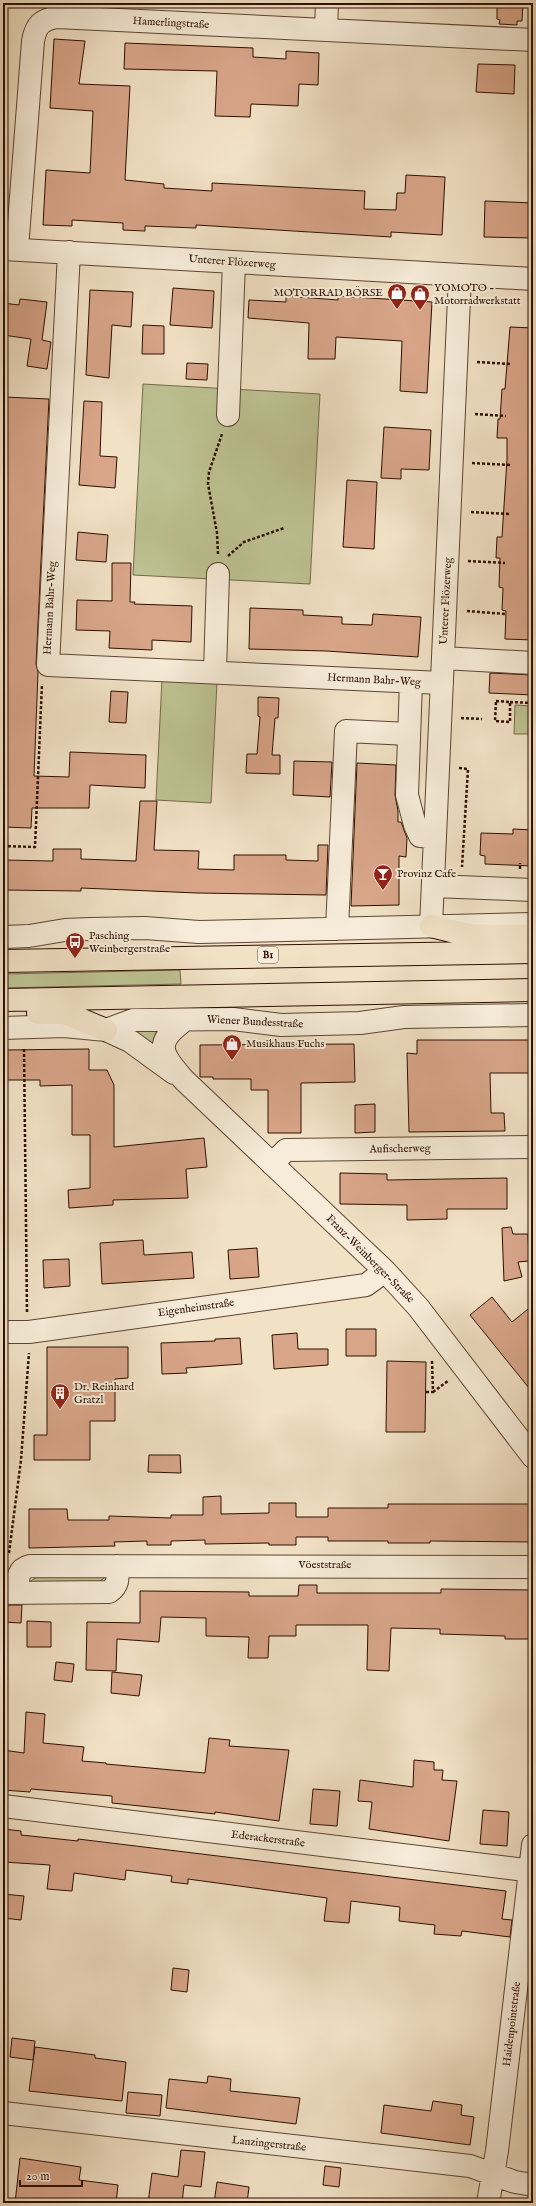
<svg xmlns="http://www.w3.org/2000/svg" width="536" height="2206" viewBox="0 0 536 2206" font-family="'IM FELL English',serif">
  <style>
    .green { fill: #bdc292; stroke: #756849 }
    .building { fill: #d8a589; stroke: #2d0f00 }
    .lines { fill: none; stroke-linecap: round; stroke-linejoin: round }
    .minor-casing { stroke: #5e4431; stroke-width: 24 }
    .major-casing { stroke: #2d0f00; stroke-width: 24 }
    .path { stroke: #2d0f00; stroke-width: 2.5; stroke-dasharray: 3 2; stroke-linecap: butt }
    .minor { stroke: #f6ecd9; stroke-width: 22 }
    .major { stroke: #f1e1c5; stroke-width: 22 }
    .labels { text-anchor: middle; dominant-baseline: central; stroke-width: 4; stroke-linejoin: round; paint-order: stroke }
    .shield { fill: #f6ecd9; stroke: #695141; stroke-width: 1 }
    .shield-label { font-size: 10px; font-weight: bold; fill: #2d0f00 }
    .street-label { font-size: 11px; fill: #2d0f00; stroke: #f6ecd9 }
    .poi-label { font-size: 11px; fill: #2d0f00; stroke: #f6ecd9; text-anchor: start }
  </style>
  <rect width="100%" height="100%" fill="#f1e1c5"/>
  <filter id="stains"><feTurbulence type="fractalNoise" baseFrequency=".005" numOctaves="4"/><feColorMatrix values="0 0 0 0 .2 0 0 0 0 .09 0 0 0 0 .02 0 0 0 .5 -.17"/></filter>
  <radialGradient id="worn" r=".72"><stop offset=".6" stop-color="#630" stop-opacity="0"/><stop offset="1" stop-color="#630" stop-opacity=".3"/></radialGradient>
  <path class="green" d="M143,384l177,10 -10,190 -177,-9z
    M162,679l55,3 -6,121 -55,-3z
    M515,705l18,1v28h-19z
    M180,970l1,14 -178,4v-14z
    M166,1025l-9,26 -26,-16 4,-8z
    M39,1576h68l-12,9 -66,-3z"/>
  <path class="building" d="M497,3h26l-1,18h-5v4l-18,-1 1,-4 -3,-1z
    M54,39l31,2 -6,43 51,2 -5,94 39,4v4l48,3v-8l153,8 -1,18 32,1 1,-17h8l1,-18 39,2 -3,58 -51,-3v5l-195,-12v3l-51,-2v5l-22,-1v-7l-51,-3v6l-29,-1 3,-55 44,3 3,-62 -43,-3z
    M125,43l128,5v9l33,2v-8l33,2 -1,32 -19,-1 -1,22 -47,-2 -1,13 -35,-1 2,-45 -93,-2z
    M478,64l37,1 -1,29 -38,-2z
    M485,201l48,2v35l-49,-1z
    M173,288l41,3 -2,37 -42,-3z
    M90,290l43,2 -2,35 -19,-2 -3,53 -23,-3z
    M286,296l52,4v-4l94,6 -5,91 -27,-2 2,-50 -66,-4 -1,22h-27l1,-36 -61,-5 1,-18 37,2z
    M20,299l27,3 -5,38 9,2 -4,27 -20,-3 4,-27 -28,-4v-32l16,2z
    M143,325l21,1v28h-22z
    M510,327l23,1v312l-28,-1 1,-28 -4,-1 1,-22 -4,-1 1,-29h-4l1,-21h5l5,-78v-21h-10l1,-19h2l2,-30h3z
    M187,363l21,1 -1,16 -21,-1z
    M4,397l45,2 -13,265 2,8 -4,104 35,1 1,-25 76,3 -1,33 -55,-3 -1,23h-57l-1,20 -28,-1z
    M84,401l18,1 -2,54 17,1 -2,31 -36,-3z
    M384,427l47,3 -2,40 -28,-1v10l-20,-1z
    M347,480l30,2 -3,67 -31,-2z
    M78,532l30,3 -2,27 -30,-2z
    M112,563h19l-1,39h5l-1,2 58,2 -1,36 -39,-2v10l-43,-2 1,-17 -34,-1 1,-30 35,1z
    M250,608l53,2v5l39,2v7l30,1 1,-11 48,3 -3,40 -92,-6 -77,-2z
    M490,673l43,2v20l-44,-2z
    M111,691l17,1 -2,31 -17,-1z
    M258,697l21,1 -1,20h-3l-3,37h8v19l-34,-1 1,-19h10l3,-37 -2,-1z
    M294,761l38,1 -2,35 -37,-2z
    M357,763l39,2 -1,30 3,16v11h3l6,16 -1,19 -7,-1v49l-48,1z
    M140,801h17l-3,49 45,1 -1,18 36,1v-15h52v5l32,1v-16h10l-2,50 -129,-2 -116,-5v3l-78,-1v-30l50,1v-12h28v10l55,2z
    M513,829l20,1v36l-48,-2v-8l-5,-1 1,-22 32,1z
    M417,1040h116v33h-43l1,40h13l1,18 -96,1 -2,-79 10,1z
    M354,1044l1,38 -54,1v50h-33v-43h-17v-11h-38v-2h-13v-32z
    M89,1049v21h18l7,15v62l90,-9 3,29 -21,2 2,29 -75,2v5l-44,3 -1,-18 22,-2v-53h-18v-50l-32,1v-6h-37v-30z
    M375,1104v28l-20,1v-28z
    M340,1173l47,1v6l120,-2v31h-60v10l-40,1v-15l-67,-1z
    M511,1227l2,7h15l1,27 -11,1 4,15 -18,4 -2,-53z
    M143,1240l1,15 48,-3 2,26 -92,6 -2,-41z
    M257,1248l2,29 -29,2 -2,-29z
    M69,1259l1,27 -26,2 -1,-28z
    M492,1297l20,25 21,-17v88l-63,-78z
    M346,1329h30v27h-30z
    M297,1333l1,16h30v16l-54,4 -2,-34z
    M240,1338l2,26 -56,4 1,5 -25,1 -1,-31 54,-2v-2z
    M47,1347h81v31l-13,1v42h-25v39h-56v-25h13z
    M387,1361l39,1 -1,70h-39z
    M149,1455h31l1,18 -33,-1z
    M221,1496v18l48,-1v-10h27v14h32v-9h60v-4h145v38l-103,-1v2h-42v-2h-60v-4h-32v8h-27v-2l-64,1v-4l-34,1v4h-24v-4l-33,1 1,4 -86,2v-39h38l1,11h41v-4l62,2v-3h32v-18z
    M299,1585h18v8h124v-4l92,1v49h-28v-3l-65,-2v-5l-49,-1 -2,43 -22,-1 1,-45h-72v11h-27l-1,22h-20l1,-21 -43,-1v-18l-45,-1 -2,25 -42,-3 -1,32 -30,-1 1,-48 53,1v-32l109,1v4h49z
    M6,1605h16l-1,18 -18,-1z
    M27,1621l24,1v25h-24z
    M56,1662l18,2 -2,18 -18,-2z
    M112,1672l30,3 -3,21 -28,-3z
    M26,1712l19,2 -2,29 41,4 -2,14 24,2v1l99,9 4,-35 21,2 -1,6 60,4 -10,71 -64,-9v2l-103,-11v-7l-81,-7 -1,3 -27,-2v-40l21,3z
    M414,1760l20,2v8h9l-1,10 15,1 -8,60 -80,-12 3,-27 -14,-1 2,-21 53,7z
    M313,1789l27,2 -3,35 -27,-2z
    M483,1810l26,2 -2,34 -27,-2z
    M3,1829l18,2v4l57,6v-2l428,52 -4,28 10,1 -2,17 -48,-6 -1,5 -27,-2 1,-9 -36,-4 1,-14 -49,-6 -2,22 -25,-2 3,-23 -139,-19v5l-17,-2 1,-6 -46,-6 -1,10 -51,-7 -2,18 -25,-2 3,-24 -47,-3z
    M3,1894l21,2 -3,24 -18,-2z
    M173,1968l16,2 -2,22 -16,-2z
    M12,2038l23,3 -2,19 -23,-3z
    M35,2047l60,8v3l31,4 -4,39 -93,-10z
    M208,2076l23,3 -1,12 70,7 -4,26 -130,-16 3,-29 38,4z
    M128,2092l34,3 -2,21 -34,-3z
    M433,2101l29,4 -1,10 13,2 -4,28 -89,-12 3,-28 47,6z
    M181,2150l24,2 -4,35 -17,-2 -2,18h-34l4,-30 26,4z
    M20,2158l61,9 -2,13 39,5 -2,18h-101z
    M325,2166l16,2 -2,19 -16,-2z
    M217,2182l32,5 -2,16h-33z"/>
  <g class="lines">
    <g class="minor-casing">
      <path id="minor" d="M326,30l1,-27
        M3,249l530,30
        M17,249l16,-208c3,-16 8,-21 24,-24l476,23
        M69,252l-21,413 394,18
        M228,415l6,-152
        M443,658l90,5
        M215,672l3,-98
        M411,682l-4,113 8,30 5,11 15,1
        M433,886l100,4
        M431,926l29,-650
        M337,929l9,-198 63,3
        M3,937l26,-1 36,-6 25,-1 55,-1 54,4 334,-8
        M185,1020c-32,23 -24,34 -1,60l201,191 33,36 115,150
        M3,1028l61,-2 42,4 27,-10 100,-1 48,6 79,-2 44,-6 129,-2
        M106,1030l24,11 44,32
        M272,1164l14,-14 247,-3
        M3,1332h26l337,-47 19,-14
        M4,1593l105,-1c10,-7 9,-14 8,-26
        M18,1593c0,-12 -2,-24 12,-27l503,1
        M3,1806l530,65
        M3,2113l467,53 45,16 18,3
        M488,2203l9,-52 36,-306"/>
    </g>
    <g class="major-casing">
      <path id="major" d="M431,926l37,9 65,1
        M3,961l530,-9
        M3,1000l530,-10
        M38,1013h27l41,17"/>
    </g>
    <path class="path" d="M477,362l34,2
      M475,414l31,2
      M472,463l40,2
      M471,512l39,2
      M218,554l-1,-21 -9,-49 1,-12 13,-38
      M228,556l16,-14 40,-14
      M468,561l37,2
      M467,611l39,3
      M496,701l14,1v20l-15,-1z
      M510,702l23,1
      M461,718l21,1
      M459,768l9,1 -6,98
      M3,846l32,1 7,-163
      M520,869v-6
      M24,1049l3,263
      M426,1392h7l-1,-31
      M433,1392l15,-11
      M9,1553l12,-93 8,-107"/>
    <use href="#minor" class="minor"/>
    <use href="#major" class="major"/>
  </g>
  <defs>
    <g id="shop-pin" transform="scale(1)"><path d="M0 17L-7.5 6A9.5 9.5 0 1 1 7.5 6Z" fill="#8f2418" stroke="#f6ecd9"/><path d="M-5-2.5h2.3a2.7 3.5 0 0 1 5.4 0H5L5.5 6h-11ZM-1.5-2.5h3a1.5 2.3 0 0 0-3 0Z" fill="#fff"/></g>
    <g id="bar-pin" transform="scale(1)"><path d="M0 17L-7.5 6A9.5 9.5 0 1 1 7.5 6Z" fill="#8f2418" stroke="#f6ecd9"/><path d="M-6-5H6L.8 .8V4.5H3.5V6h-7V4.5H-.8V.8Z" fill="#fff"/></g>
    <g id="bus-pin" transform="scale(1)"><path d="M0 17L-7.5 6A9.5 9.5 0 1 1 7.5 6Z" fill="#8f2418" stroke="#f6ecd9"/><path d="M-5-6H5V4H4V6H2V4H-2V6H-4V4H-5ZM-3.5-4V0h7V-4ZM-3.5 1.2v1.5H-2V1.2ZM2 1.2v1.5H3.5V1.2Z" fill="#fff"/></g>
    <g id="building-pin" transform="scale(1)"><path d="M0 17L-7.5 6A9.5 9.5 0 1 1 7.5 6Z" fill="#8f2418" stroke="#f6ecd9"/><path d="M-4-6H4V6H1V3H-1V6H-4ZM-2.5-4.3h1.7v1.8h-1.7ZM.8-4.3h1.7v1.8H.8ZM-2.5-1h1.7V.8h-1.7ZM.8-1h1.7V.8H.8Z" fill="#fff"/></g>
  </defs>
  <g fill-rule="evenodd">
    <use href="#shop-pin" x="397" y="293"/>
    <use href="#shop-pin" x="420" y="294"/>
    <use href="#bar-pin" x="383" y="874"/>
    <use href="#bus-pin" x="75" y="942"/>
    <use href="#shop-pin" x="232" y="1044"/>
    <use href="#building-pin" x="60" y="1393"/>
  </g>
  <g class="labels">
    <rect class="shield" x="258" y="947" width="20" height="16" rx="3"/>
    <g class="shield-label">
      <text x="268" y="955">B1</text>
    </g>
    <g class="street-label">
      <text transform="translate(171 23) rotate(3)">Hamerlingstraße</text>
      <text transform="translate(232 262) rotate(4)">Unterer Flözerweg</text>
      <text transform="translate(446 601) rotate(-87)">Unterer Flözerweg</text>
      <text transform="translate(50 608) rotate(-87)">Hermann Bahr-Weg</text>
      <text transform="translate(374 680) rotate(3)">Hermann Bahr-Weg</text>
      <text transform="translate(255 1022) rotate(3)">Wiener Bundesstraße</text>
      <text transform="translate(400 1149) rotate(-1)">Aufischerweg</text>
      <text transform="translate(370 1259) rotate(45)">Franz-Weinberger-Straße</text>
      <text transform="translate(196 1308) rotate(-8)">Eigenheimstraße</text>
      <text x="325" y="1565">Vöeststraße</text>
      <text transform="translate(268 1839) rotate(7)">Ederackerstraße</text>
      <text transform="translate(512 2024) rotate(-83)">Haidenpointstraße</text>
      <text transform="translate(269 2144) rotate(6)">Lanzingerstraße</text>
    </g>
    <g class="poi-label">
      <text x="434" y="288">YOMOTO -<tspan x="434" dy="13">Motorradwerkstatt</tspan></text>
      <text x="383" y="293" text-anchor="end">MOTORRAD BÖRSE</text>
      <text x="397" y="874">Provinz Cafe</text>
      <text x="89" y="936">Pasching<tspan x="89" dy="13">Weinbergerstraße</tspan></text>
      <text x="246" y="1044">Musikhaus Fuchs</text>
      <text x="74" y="1387">Dr. Reinhard<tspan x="74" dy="13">Gratzl</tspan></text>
    </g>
  </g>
  <rect width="536" height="2206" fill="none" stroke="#f1e1c5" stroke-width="16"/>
  <rect x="4" y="4" width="528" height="2198" fill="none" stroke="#2d0f00" stroke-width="2"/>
  <rect x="8" y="8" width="520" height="2190" fill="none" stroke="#2d0f00"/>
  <path d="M20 2180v6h62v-6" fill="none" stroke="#2d0f00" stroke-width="2"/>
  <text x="26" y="2180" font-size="12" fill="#2d0f00" stroke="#f6ecd9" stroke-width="3" paint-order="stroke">20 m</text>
  <rect width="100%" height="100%" filter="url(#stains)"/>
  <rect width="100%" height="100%" fill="url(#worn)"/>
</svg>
